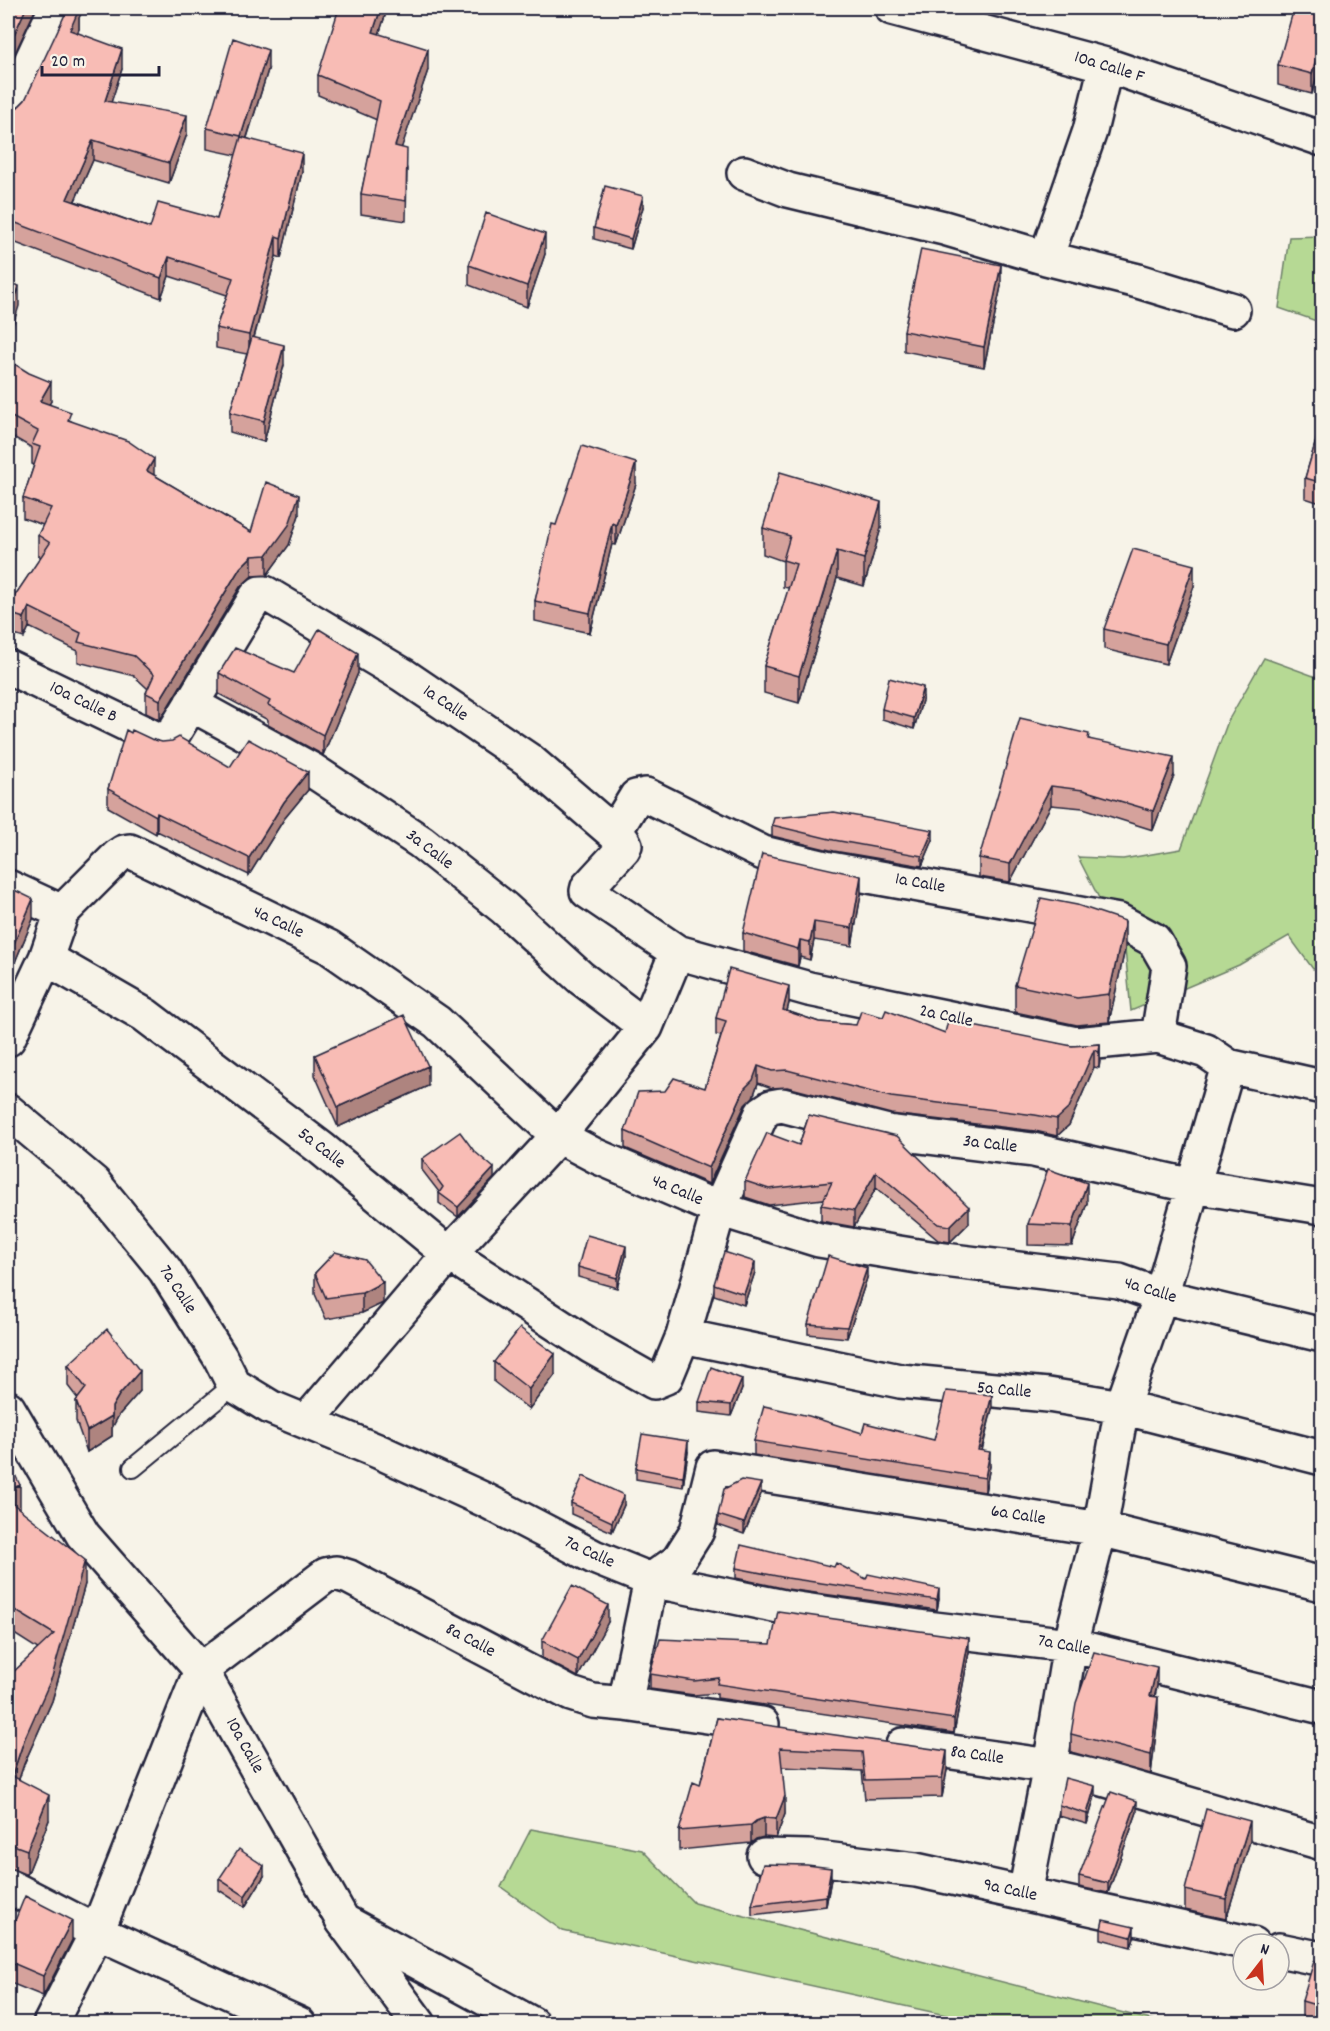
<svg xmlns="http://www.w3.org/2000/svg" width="1330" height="2031" viewBox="0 0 1330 2031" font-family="Dekko,sans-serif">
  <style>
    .green { fill: #b6d994; stroke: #6c7e68; stroke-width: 1.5 }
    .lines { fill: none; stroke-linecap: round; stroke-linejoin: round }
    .service-casing { stroke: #22223b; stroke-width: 22 }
    .minor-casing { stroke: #22223b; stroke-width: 38 }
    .tertiary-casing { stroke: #22223b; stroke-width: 38 }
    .service { stroke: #f7f3e8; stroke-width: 18 }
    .minor { stroke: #f7f3e8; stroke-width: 33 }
    .tertiary { stroke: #f7f3e8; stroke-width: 33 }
    .wall { fill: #d5a29c; stroke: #22223b; stroke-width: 1.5 }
    .shaded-wall { fill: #ae847f; stroke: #22223b; stroke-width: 1.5 }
    .building { fill: #f8bcb5; stroke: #22223b; stroke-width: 1.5 }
    .labels { text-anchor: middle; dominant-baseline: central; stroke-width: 4.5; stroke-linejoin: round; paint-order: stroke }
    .street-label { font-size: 18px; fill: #22223b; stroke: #f7f3e8 }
  </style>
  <rect width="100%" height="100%" fill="#f7f3e8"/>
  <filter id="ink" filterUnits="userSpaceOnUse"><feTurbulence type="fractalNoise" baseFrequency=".0167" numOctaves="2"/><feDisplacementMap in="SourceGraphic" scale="12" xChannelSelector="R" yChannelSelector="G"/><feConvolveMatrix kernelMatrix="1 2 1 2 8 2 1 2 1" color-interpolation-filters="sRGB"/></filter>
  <g filter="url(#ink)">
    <path class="green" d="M1322,236v87l-43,-15 10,-71z
      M1264,658l58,21v289l-9,1 -24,-33 -50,29 -108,46 -6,-62 -47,-92 45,2 58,-10 47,-128z
      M531,1829l111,21 52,53 469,120h-181l-419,-92 -62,-44z"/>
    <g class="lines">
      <g class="service-casing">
        <path id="service" d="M133,1468l101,-83"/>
      </g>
      <g class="minor-casing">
        <path id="minor" d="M892,8l214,57 216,74
          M8,111l48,-103
          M744,173l44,17 156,38 102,30 92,23 95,29
          M1046,258l44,-127 16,-66
          M8,667l151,73 6,1 5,-2 86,-142 4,-4h5l138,82 127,86 93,80 2,4 -2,4 -35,38 -1,4 90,61 132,37 267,55 82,-8 48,15 22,15 94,21
          M191,704l121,66 109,72 83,66 77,70 65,49
          M614,833l22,-36 10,-2 117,58 67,16 289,52 35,19 15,26 -11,70
          M8,887l54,25
          M46,958l99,57 177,134 127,105 143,93 62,35 12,-5 17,-41 36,-127 43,-96 9,-6 11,-2 106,27 145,18 160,36 129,21
          M8,1039l38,-81 16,-46 56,-56 6,-4 6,-1 199,96 108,75 121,114 38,20 123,53 100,31 117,19 183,22 42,15 161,39
          M8,1111l86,72 71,87 55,87 14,28 36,22 110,45 105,48 109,57 57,23 133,27 142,21 144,17 252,62
          M683,1336l217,45 148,14 74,12 200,51
          M307,1421l142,-167 109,-118 88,-109 31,-75
          M625,1704l137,20
          M903,1745l147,21 46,11 226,66
          M764,1856l44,1 108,13 337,74
          M8,1886l89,46 202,92
          M1025,1894l25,-128 20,-121 30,-116 22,-122 39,-111 67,-230
          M343,1921l76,103
          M1279,1950l43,9
          M50,2024l47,-92 104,-262 125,-95 10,-2 13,4 222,117 22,7 32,3 26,-124 27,-19 19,-30 16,-64 387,62 222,55"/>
      </g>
      <g class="tertiary-casing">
        <path id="tertiary" d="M8,1408l75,127 118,135 142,251 189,103"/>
      </g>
      <use href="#service" class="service"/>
      <use href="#minor" class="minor"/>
      <use href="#tertiary" class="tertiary"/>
    </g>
    <path class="wall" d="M385,8v8l-6,18 49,36 -27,78 6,21 -1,52 -45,-7v-20l16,-74 -59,-25v-20z
      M1323,8v47l-11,39 -34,-9v-20z
      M79,18v11l-2,4 45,36 -11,33 76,32 -18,49 -76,-23 -18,41 75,27 67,-9 19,-64 -29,-6v-21l61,-58 -21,68 55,34 -21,86 -5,-2 -22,82 30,27 -20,77 -34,-10v-20l17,-58 -31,-6v-20l11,-33 -58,-19 -8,22 -153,-58v-130l10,-3 7,-7z
      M643,207l-12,42 -37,-10v-11z
      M545,254l-18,53 -58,-22v-20z
      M1001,286l-17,81 -80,-16v-20z
      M8,360l43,41 -2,3 22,17 83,54 97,57 48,-17 -10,30 -22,30 -15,1 -12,11 -80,133 -14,-7v-20l2,-4 -14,-13 -56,-14v-11l-49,-24 -5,11 -16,-5v-40l6,4 27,-40 -3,-2v-20l5,-10 -20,-7v-20l11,-33 -2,-1v-16l-24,-14z
      M1323,417v87l-18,-6v-20z
      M636,484l-20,61 -4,-1 -22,89 -55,-12v-20l21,-76z
      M763,528h118l-17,58 -27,-8 -38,125 -35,-10v-27l25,-78 -6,-1v-26l-20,-7z
      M1194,586l-28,78 -62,-15v-20z
      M219,673h139l-35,82 -55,-30v-5l-49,-26z
      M923,697l-9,32 -32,-10v-10z
      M131,733l99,34 78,23 -24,29 -35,56 -92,-44 -1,3 -48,-27v-18z
      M1089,739l85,36 -21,55 -70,-22 -32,-3 -41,77 -31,-5v-19z
      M772,825l161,15 -11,26 -88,-15 -62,-15z
      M8,887l25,32 -21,50 -4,-2z
      M861,894l-9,52 -38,-6 -4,20 -10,-3 -2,9 -55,-15v-18z
      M1125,949l-16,73 -32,3 -62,-13v-27z
      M789,1003l-2,8 32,11 37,3 27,-8 62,16 127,13 28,-2v16l-1,8 -5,-1 -25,58 -12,11 -22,-5 -144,-17 -104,-27 -15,1 -14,-5 -5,14 -8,8 -36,79 -84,-36v-17l80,-43 16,-52 -5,-1v-17z
      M315,1055l113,31 -90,41 -23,-52z
      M809,1115l160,108 -19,19 -12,-2 -62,-52 -22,39 -33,-6v-16l3,-6 -55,6 -24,-8v-16l54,-36z
      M422,1159l72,19 -36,39 -19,-14v-11l-17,-22z
      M1087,1203l-15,43 -44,-1v-21z
      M335,1252l48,51 -21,10 -36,6 -11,-25v-21z
      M626,1256l-9,32 -39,-11v-10z
      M755,1272l-11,33 -30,-10v-11z
      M867,1278l-20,60 -39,-4v-10z
      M494,1362l61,13 -26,34 -35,-27z
      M68,1365l72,26 -21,24 -7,13v8l-25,16 -11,-31v-20l2,-2 -10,-13z
      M742,1389l-11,27 -32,-4v-10z
      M992,1409l-10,42 8,15 -5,26 -231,-37v-14l108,-8 72,7z
      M688,1452l-5,35 -47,-8v-11z
      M8,1460l12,49 65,75 -33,117 -28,63 -5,15 30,41 -22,55 -19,-8v-190l30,-28 -30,-19z
      M761,1494l-17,40 -26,-9v-10z
      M571,1503l53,2 -12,27 -41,-18z
      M736,1568l130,11 73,20 -2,11 -150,-21 -51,-11z
      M608,1622l-30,55 -36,-19v-17z
      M771,1644l198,8 -15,81 -237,-35v-5l-23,2 -44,-6v-15z
      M1157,1686l-2,11 3,19 -7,58 -80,-22v-18z
      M717,1718l230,52 -5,27 -77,2 -3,-28 -80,-4 3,47 -9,24 -12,-1 -8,2 -5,4 -72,7v-19l21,-46z
      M1095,1796l-8,28 -28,-8v-11z
      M1137,1812l-29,81 -29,-6v-11z
      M1250,1841l-24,78 -41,-9v-20z
      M264,1876l-19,31 -26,-17v-11z
      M831,1879l-5,27 -74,9v-10z
      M1101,1929l33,8 -3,10 -30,-8z
      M8,1938l64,2 -29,56 -35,-14z
      M1323,1961v63l-21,-8v-15z"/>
    <path class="shaded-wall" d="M26,8h10l-28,60v-20z
      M74,8h10l-5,10v11l-9,21v-20z
      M381,8h4v8l-12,37v-21z
      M1323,35v20l-11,39v-20z
      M122,49v20l-17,52v-20z
      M428,49v21l-33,97v-21z
      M268,50v20l-27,86v-20z
      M187,115v19l-18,49v-20z
      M93,140v20l-26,58v-19z
      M302,153v19l-21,86v-20z
      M643,196v11l-12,42v-10z
      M545,234v20l-18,53v-21z
      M276,236v20l-27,99v-20z
      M169,257v19l-8,22v-20z
      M1001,265v21l-17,81v-20z
      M19,286v20l-11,35v-19z
      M284,345v20l-20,77v-21z
      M51,382v19l-11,20v-20z
      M154,459v20l-7,-8z
      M636,463v21l-20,61v-20z
      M299,495v20l-10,30 -22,30v-20z
      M881,502v26l-17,58v-27z
      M612,523v21l-22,89v-20z
      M837,551v27l-38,125v-27z
      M252,556v20l-12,11 -80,133v-20l80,-132z
      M1194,565v21l-28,78v-20z
      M29,607v20l-5,11v-20z
      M358,653v20l-35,82v-20z
      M923,687v10l-9,32v-11z
      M1174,757v18l-21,55v-19z
      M308,772v18l-24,29 -35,56v-17l35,-56z
      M1051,786v19l-41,77v-18z
      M157,813v18l-1,3v-18z
      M933,830v10l-11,26v-10z
      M861,876v18l-9,52v-18z
      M33,899v20l-21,50v-21z
      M1125,921v28l-16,73v-28z
      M814,922v18l-4,20v-18z
      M800,940v17l-2,9v-17z
      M789,986v17l-6,23v-16z
      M1100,1044v16l-1,8v-16z
      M1094,1050v17l-25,58 -12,11v-17z
      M428,1066v20l-90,41v-20z
      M758,1066v17l-5,14 -8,8 -36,79v-16l36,-80z
      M494,1168v10l-36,39v-10z
      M876,1172v16l-22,39v-16z
      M1087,1183v20l-15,43v-20z
      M969,1207v16l-19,19v-16z
      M626,1246v10l-9,32v-10z
      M755,1262v10l-11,33v-11z
      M867,1268v10l-20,60v-11z
      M383,1282v21l-21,10v-20z
      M555,1354v21l-26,34v-20z
      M140,1371v20l-21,24 -7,13v-21l7,-12z
      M742,1379v10l-11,27v-11z
      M992,1395v14l-14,54v-13z
      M112,1416v20l-25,16v-21z
      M688,1441v11l-5,35v-10z
      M990,1452v14l-5,26v-14z
      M761,1483v11l-17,40v-11z
      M20,1485v25l-12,5v-25z
      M624,1495v10l-12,27v-10z
      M85,1560v24l-33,117 -28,63 -12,36v-24z
      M939,1589v10l-2,11v-10z
      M608,1605v17l-30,55v-17z
      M969,1638v14l-15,81v-14z
      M1157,1667v19l-7,28v-18z
      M1158,1697v19l-7,58v-19z
      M947,1751v19l-5,27v-19z
      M1095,1786v10l-8,28v-10z
      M49,1795v25l-22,55v-25z
      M785,1796v18l-9,24v-19z
      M1137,1801v11l-29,81v-10z
      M764,1818v19l-8,2 -5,4v-18l5,-4z
      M1250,1821v20l-24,78v-20z
      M264,1866v10l-19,31v-11z
      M831,1868v11l-5,27v-10z
      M72,1920v20l-29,56v-20z
      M1134,1927v10l-3,10v-10z"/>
    <path class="building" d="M8,8h18l-18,40z
      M68,8h6l5,1 -9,21 52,19 -17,52 82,14 -18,48 -76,-23 -26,59 83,29 8,-25 59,16 24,-82 61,16 -21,85 -5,-2 -27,99 -33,-7 17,-50 -64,-21 -8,21 -153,-58v-110l10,-3 7,-7z
      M339,8h42l-8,24 55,17 -33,97 12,3 -1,52 -45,-7 19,-93 -62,-26z
      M1294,8h29v27l-11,39 -34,-9z
      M233,38l35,12 -27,86 -34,-8z
      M605,186l38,10 -12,43 -37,-11z
      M486,213l59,21 -18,52 -58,-21z
      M921,249l80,16 -17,82 -80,-16z
      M8,282l11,4 -11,36z
      M252,337l32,8 -20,76 -34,-9z
      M8,360l21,13 22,9 -11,19 31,11 -3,8 60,21 26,18 -7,12 104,61 15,-50 33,13 -10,30 -22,30 -15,1 -12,12 -80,132 -14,-7 8,-18 -20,-19 -56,-14 3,-9 -52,-26 -5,11 -16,-5v-20l6,4 36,-54 -12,-8 13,-27 -28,-10 17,-51 -8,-3 6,-13 -30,-16z
      M1323,417v66l-18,-5z
      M582,446l54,17 -20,62 -4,-2 -22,90 -55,-12 17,-77 4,1z
      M780,472l101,30 -17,57 -27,-8 -38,125 -35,-10 32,-102 -13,-4 7,-24 -27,-8z
      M1133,549l61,16 -28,79 -62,-15z
      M319,629l39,24 -35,82 -55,-30 2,-4 -51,-28 16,-25 59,25z
      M889,678l34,9 -9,31 -32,-9z
      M1020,718l69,16 -1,5 86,18 -21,54 -70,-21 -32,-4 -41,78 -31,-6z
      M126,730l5,3 1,-3 19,9 11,3 10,-1 7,-4 51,30 18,-28 60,33 -24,30 -35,56 -92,-45 -1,3 -48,-27z
      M834,812l99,18 -11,26 -88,-16 -62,-15 2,-7z
      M762,854l99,22 -9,52 -38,-6 -4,20 -10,-2 -2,9 -55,-16z
      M8,887l25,12 -21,49 -4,-1z
      M1041,898l36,7 48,16 -16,73 -32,4 -62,-13z
      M729,969l60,17 -6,24 36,12 37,3 5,-14 22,6 3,-7 59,23 3,-12 124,25 28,-2 -1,8 -5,-2 -25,58 -12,11 -22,-4 -144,-18 -104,-27 -15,1 -14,-5 -5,14 -8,8 -36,80 -84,-37 13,-39 27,-1 9,-13 31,10 21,-67 -10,-3z
      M404,1015l24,51 -90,41 -23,-52z
      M809,1115l88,21 72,71 -19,19 -12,-2 -62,-52 -22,39 -33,-6 11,-23 -63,7 -24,-8 22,-48 32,12z
      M460,1132l14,19 20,17 -36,39 -19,-14 4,-6 -21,-28z
      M1048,1169l39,14 -15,43 -44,-2z
      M587,1235l39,11 -9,32 -39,-11z
      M335,1252l30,8 18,22 -21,11 -36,5 -11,-25z
      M724,1252l31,10 -11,32 -30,-10z
      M828,1256l39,12 -20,59 -39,-3z
      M520,1328l35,26 -26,35 -35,-27z
      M107,1329l33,42 -21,24 -7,12v9l-25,15 -11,-30 10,-13 -18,-23z
      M711,1367l31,12 -11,26 -32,-3z
      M946,1391l46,4 -14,55 12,2 -5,26 -231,-37 10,-35 45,10 53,17 3,-10 69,17z
      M642,1434l46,7 -5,36 -47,-9z
      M8,1460l12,25 -12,5z
      M583,1476l41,19 -12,27 -41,-19z
      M741,1480l20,3 -17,40 -26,-8 6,-26z
      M8,1500l77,60 -33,117 -28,63 -12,36 37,19 -22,55 -19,-7v-166l46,-43 -46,-28z
      M741,1545l93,22 2,-4 30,16 2,-5 71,15 -2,11 -150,-22 -51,-10z
      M572,1586l36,19 -30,55 -36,-19z
      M778,1611l191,27 -15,81 -237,-35 2,-6 -25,3 -44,-7 10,-35 111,5z
      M1094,1652l63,15 -7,29 8,1 -7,58 -80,-21 5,-31z
      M717,1718l230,33 -5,27 -77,2 -3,-28 -82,-4 5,48 -9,23 -12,-1 -8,3 -5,4 -72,6 14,-49 7,3z
      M1065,1778l30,8 -8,28 -28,-9z
      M1111,1792l26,9 -29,82 -29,-7z
      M1206,1809l44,12 -24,78 -41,-9z
      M239,1849l25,17 -19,30 -26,-17z
      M763,1864l44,1 24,3 -5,28 -74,9z
      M25,1896l47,24 -29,56 -35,-15v-23z
      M1103,1920l31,7 -3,10 -30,-8z
      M1314,1961h9v63h-9l5,-18 -17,-5z"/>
  </g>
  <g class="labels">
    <g class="street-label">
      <text transform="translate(1109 68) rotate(17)">10a Calle F</text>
      <text transform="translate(83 703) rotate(26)">10a Calle B</text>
      <text transform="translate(445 704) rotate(34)">1a Calle</text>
      <text transform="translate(429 850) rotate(37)">3a Calle</text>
      <text transform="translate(920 884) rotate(10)">1a Calle</text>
      <text transform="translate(278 923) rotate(25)">4a Calle</text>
      <text transform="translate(946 1017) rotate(12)">2a Calle</text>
      <text transform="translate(990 1145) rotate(7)">3a Calle</text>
      <text transform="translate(321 1149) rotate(38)">5a Calle</text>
      <text transform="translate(677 1191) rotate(23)">4a Calle</text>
      <text transform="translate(177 1290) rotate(57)">7a Calle</text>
      <text transform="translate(1150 1291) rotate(17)">4a Calle</text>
      <text transform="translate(1004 1391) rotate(5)">5a Calle</text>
      <text transform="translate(1018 1516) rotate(9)">6a Calle</text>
      <text transform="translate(589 1553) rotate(25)">7a Calle</text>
      <text transform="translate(470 1641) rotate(28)">8a Calle</text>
      <text transform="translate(1064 1646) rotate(10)">7a Calle</text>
      <text transform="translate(244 1746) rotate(61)">10a Calle</text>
      <text transform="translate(977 1756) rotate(8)">8a Calle</text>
      <text transform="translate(1010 1891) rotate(12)">9a Calle</text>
    </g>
  </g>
  <rect width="1330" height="2031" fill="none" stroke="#f7f3e8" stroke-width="30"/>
  <rect x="15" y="15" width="1300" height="2001" fill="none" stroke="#22223b" stroke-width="2" filter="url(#ink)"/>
  <g transform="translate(1261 1962) rotate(17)"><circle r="28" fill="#f7f3e8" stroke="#a29fa3" stroke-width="1.5"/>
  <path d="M0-4.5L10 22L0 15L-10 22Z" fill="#c8321e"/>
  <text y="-9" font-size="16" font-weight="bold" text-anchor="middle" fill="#22223b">N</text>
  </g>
  <path d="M42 66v9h117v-9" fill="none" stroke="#22223b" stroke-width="3"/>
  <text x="51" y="66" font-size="18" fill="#22223b" stroke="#f7f3e8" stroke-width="4.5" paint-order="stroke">20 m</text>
</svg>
